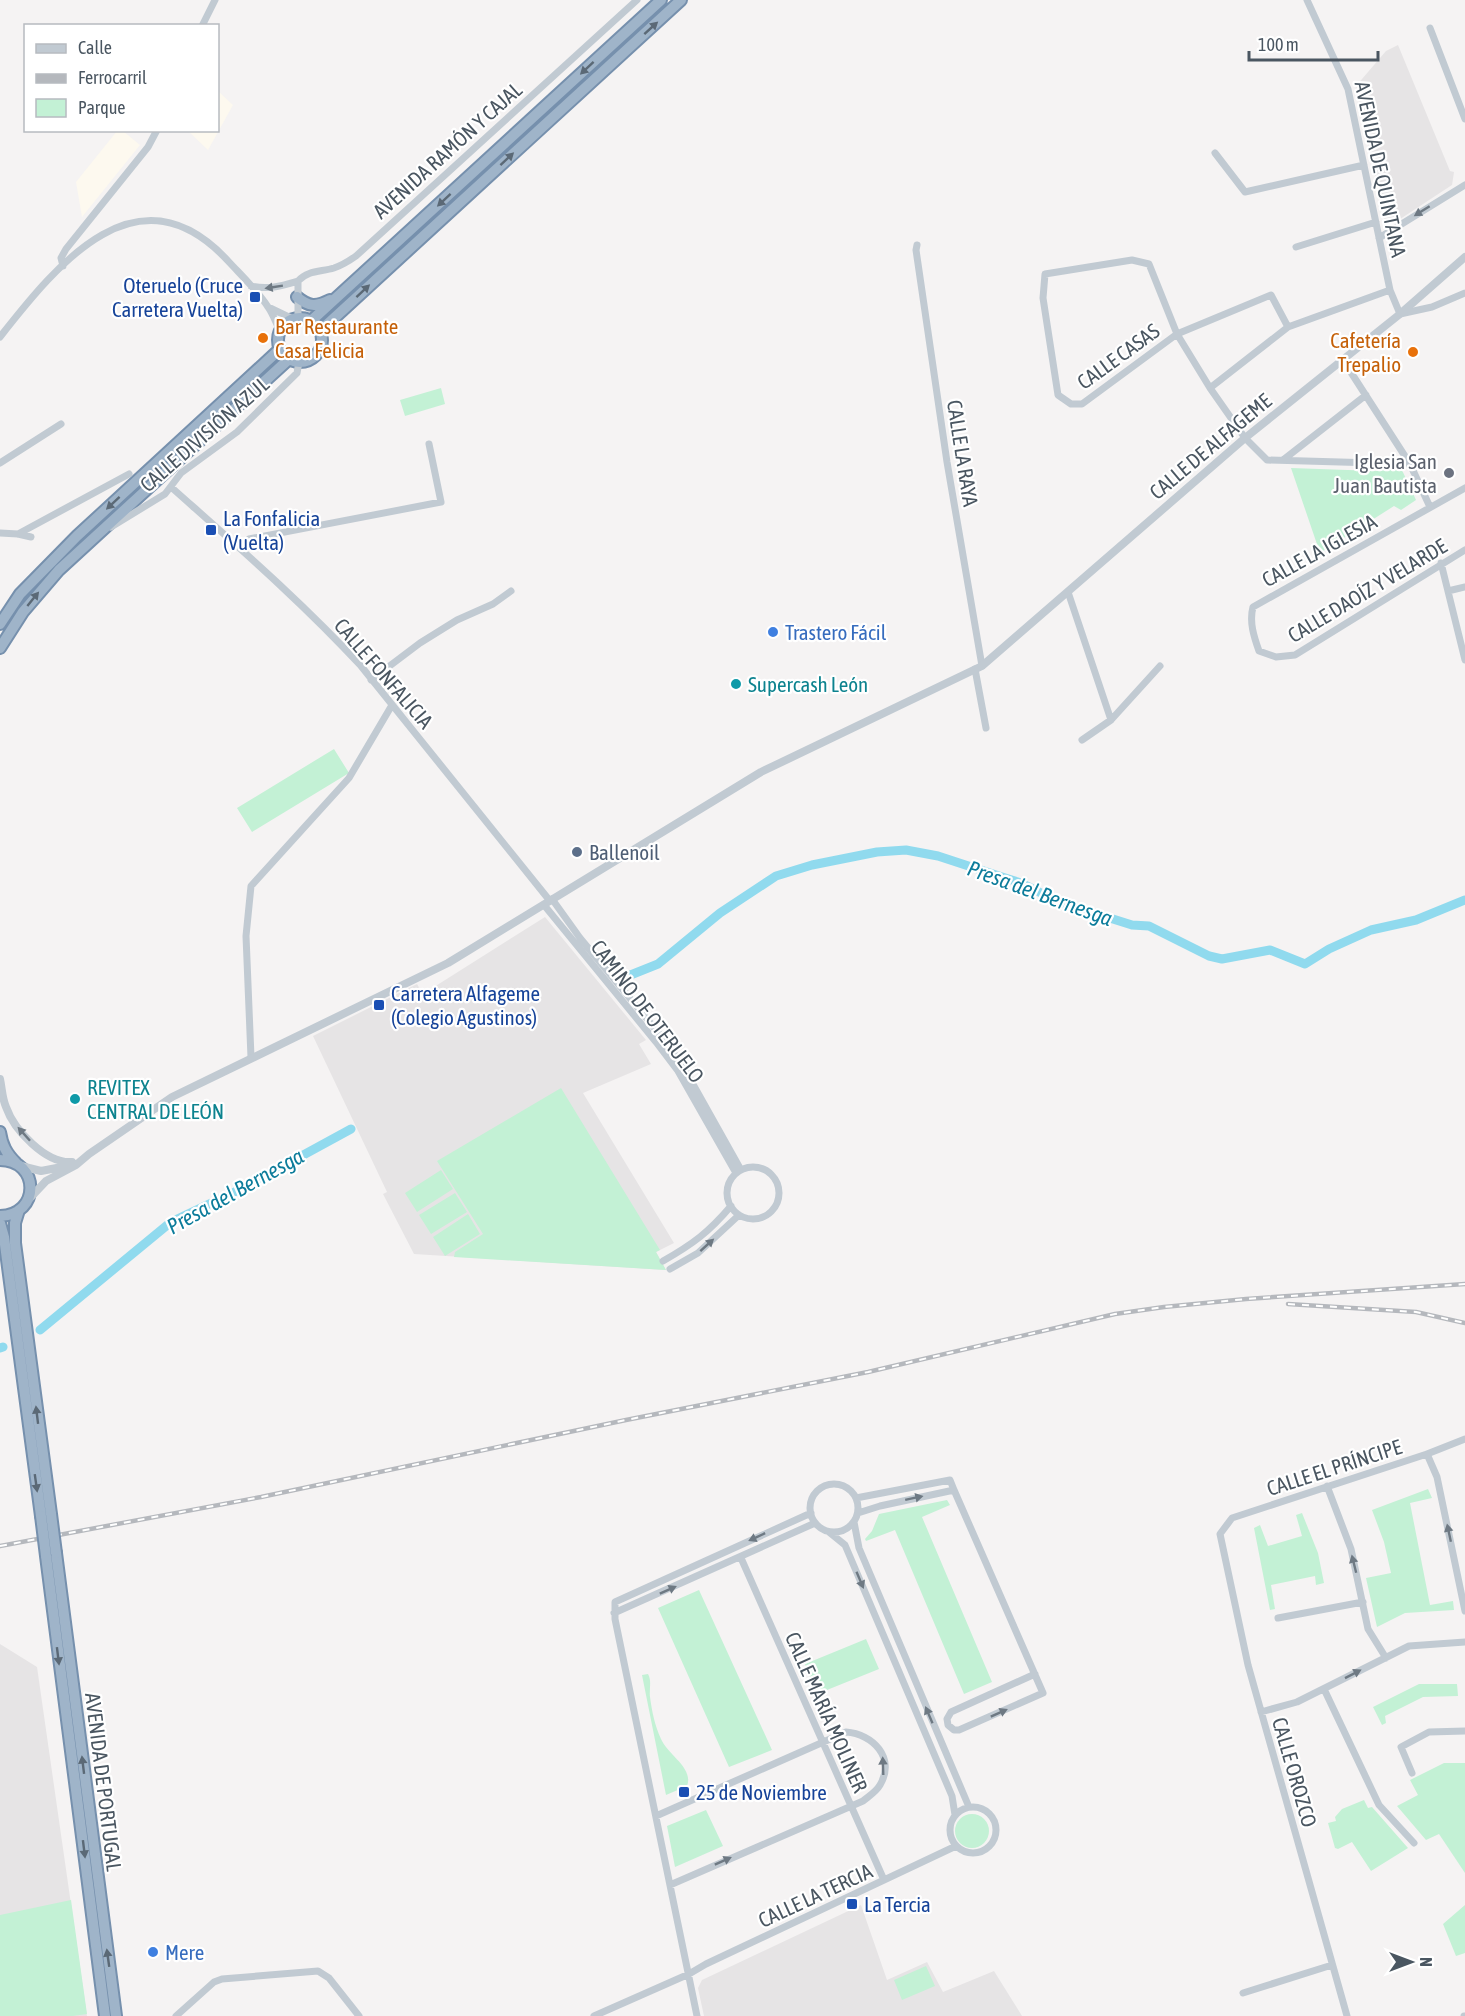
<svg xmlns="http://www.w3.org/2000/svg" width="1465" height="2016" viewBox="0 0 1465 2016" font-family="'Asap Condensed',sans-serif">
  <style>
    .commercial { fill: #fdf9ef }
    .education { fill: #e6e4e5 }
    .green { fill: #c3f1d5 }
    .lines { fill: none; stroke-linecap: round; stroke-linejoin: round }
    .canal { stroke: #90daee; stroke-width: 9 }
    .trunk-casing { stroke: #7690ad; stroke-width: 14 }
    .minor { stroke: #c1cad2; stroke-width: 7 }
    .tertiary { stroke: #c1cad2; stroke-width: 8 }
    .trunk { stroke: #9fb4c9; stroke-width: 10 }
    .rail-casing { stroke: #b5b8bd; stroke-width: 4.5 }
    .rail { stroke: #fff; stroke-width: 2; stroke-dasharray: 7; stroke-linecap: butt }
    .trunk-bridge-casing { stroke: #7690ad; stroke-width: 14; stroke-linecap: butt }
    .trunk-bridge { stroke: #9fb4c9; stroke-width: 10 }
    .oneway { fill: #5b6976 }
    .oneway2 { fill: #6e7983 }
    .transit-dot { fill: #1a4fb4; stroke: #fff; stroke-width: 2 }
    .food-dot { fill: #e8710a; stroke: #fff; stroke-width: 2 }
    .worship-dot { fill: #6b7280; stroke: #fff; stroke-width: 2 }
    .shop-dot { fill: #3f7fe0; stroke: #fff; stroke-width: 2 }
    .culture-dot { fill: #0f9aa8; stroke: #fff; stroke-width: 2 }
    .service-dot { fill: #5c6f8a; stroke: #fff; stroke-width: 2 }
    .labels { text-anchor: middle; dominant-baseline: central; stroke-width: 4.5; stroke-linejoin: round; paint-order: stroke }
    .street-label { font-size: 21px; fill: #4a5661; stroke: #fff }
    .transit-label { font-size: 21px; fill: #164399; stroke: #fff; text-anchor: start }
    .food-label { font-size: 21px; fill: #c56008; stroke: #fff; text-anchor: start }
    .worship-label { font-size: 21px; fill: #5b616d; stroke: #fff; text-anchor: end }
    .shop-label { font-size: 21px; fill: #366cbe; stroke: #fff; text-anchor: start }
    .culture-label { font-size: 21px; fill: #0d838f; stroke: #fff; text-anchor: start }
    .service-label { font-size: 21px; fill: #4e5e75; stroke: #fff; text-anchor: start }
    .water-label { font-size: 22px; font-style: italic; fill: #0c7c9b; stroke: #fff }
  </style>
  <rect width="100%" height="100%" fill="#f5f3f3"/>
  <path class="commercial" d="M218,91l15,14 -25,45 -20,-19 30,-1z
    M117,131h6l17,14 -58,72 -6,-35z"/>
  <path class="education" d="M1398,45l52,126 4,1 -2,13 -58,38 -5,1 -4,-3 -29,-135 30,-35z
    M545,917l101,123 -7,4 12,20 -68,29 91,150 -18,9 10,18 -252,-16 -31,-60 4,-2 -74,-156 104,-52 6,10z
    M0,1644l37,23 50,349h-87z
    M861,1905l26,75 40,-18 16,30 51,-21 28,45h-318l-6,-28 4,-8z"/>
  <path class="green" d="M441,388l4,16 -40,12 -5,-16z
    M1291,468l85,3 25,-3 15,32 -15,10 -7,-4 -74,47z
    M334,749l15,24 -97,59 -15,-24z
    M561,1088l99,162 -4,2 10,18 -212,-13 1,-5 28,-18 -46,-73z
    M441,1170l12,19 -36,23 -12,-19z
    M455,1193l12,19 -36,22 -12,-19z
    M468,1214l12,20 -35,22 -12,-19z
    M1428,1489l4,9 -22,5 20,102 23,-4 1,9 -49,3 -28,14 -11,-49 25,-5 -7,-31 -12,-32z
    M947,1500l3,5 -28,12 70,165 -28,12 -69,-164 -29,11 -1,-2 7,-8 7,-17z
    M1302,1513l16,40 6,30 -8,2 -1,-9 -44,9 4,24 -5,1 -16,-82 6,-3 8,21 34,-10 -6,-21z
    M699,1590l73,160 -43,17 -71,-159z
    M866,1639l13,30 -62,25 -12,-30z
    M648,1674c4,7 1,15 2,23 2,15 5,29 11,42 7,16 33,29 26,47l-21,9 -24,-120z
    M1419,1684h38l1,12 -35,1 -38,19 1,7 -4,2 -9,-18z
    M1444,1763h21v110l-26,-39 -13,6 -29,-34 21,-11 -8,-15z
    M1364,1800l4,8 4,-1 36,41 -37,23 -19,-29 -14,7 -3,-1 -7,-25 8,-2 -1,-4 7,-8z
    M706,1810l17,36 -48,21 -8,-41z
    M955 1831a17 17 0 1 1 34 0a17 17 0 1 1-34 0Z
    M71,1900l16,114 -14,2h-73v-101z
    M1465,1905v48l-9,3 -13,-32z
    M926,1966l9,20 -33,14 -8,-20z"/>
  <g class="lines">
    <path class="canal" d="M628,976l30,-12 62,-51 56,-37 36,-11 65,-13 29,-2 32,6 64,21 19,6 38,19 73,23 17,1 60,30 13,3 48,-9 35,14 24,-15 42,-19 45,-10 49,-20
      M40,1330l131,-108 72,-34 108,-59
      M0,1348l3,-1"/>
    <g class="trunk-casing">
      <path id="trunk" d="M297,297c12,10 19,10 33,3
        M278 340a22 22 0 1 1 44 0a22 22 0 1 1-44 0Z
        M311,321l350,-321
        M320,331l361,-331
        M0,624l20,-30 57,-58 203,-187
        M0,648l23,-36 36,-42 230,-211
        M0,1132c2,13 6,21 16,31
        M0,1160c40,0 41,55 0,56
        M19,1210l-4,13v20l36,271
        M0,1223l4,14 37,279
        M56,1553l60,463
        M46,1556l59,460"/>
    </g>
    <path class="minor" d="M1307,0l41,89 42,201 10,24 32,-7 33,-14
      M202,26l13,-26
      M1430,28l35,91
      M1215,153l30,39 119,-27
      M1379,238l86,-53
      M917,245l-1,5 31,212 35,204
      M1296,247l80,-25
      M63,266l-2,-8 5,-9 82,-102 9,-17
      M251,286c17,4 30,0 47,-5
      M268,307l25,12
      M298,318v-37c10,-11 23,-9 36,-13 9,-3 15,-7 22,-12l281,-256
      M1288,327l-17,-32 -94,39 -95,70h-11l-13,-9 -15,-97 2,-24 87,-14 17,4 28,70 33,54 35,50 22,22 143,4
      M0,337c58,-74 139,-174 229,-75 13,14 28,28 39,45 5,7 8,16 12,24
      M1343,360l67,104 20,43
      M1210,388l78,-61 102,-37
      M1283,460l83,-65
      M0,463l61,-39
      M171,487c65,58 131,115 190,179l189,235
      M1465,488l-212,119c-4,15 1,30 6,44l17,6 19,-2 170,-105
      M111,527l54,-33 16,-21 56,-41 60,-59 2,-11
      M0,533l18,1 13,3
      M18,534l111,-60
      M239,547l10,-8 192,-37 -12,-58
      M1441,563l24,97
      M1448,591l17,-4
      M1068,592l43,128
      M975,669l11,59
      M371,680l49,-37 37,-23 36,-16 18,-13
      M1082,740l29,-20 49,-54
      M552,899l28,39 87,105 18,27 56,100
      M544,905l112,137 22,29 58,102
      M251,1057l-5,-121 5,-50 98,-108 43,-73
      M727 1193a26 26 0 1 1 52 0a26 26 0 1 1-52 0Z
      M663,1261c30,-17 46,-29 68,-55
      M670,1269l28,-16 41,-38
      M1427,1454l10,23 28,134
      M810 1508a24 24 0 1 1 48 0a24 24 0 1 1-48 0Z
      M1327,1486l24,63 17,80 18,29
      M954,1490l89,203 -84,37h-5l-6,-5 -1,-6 4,-7 84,-38
      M856,1498l94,-18 4,10 -74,16 -22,7
      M854,1522l5,26 110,259
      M829,1532l16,13 107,251 3,19
      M741,1558l143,322
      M614,1613l201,-90
      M1278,1618l85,-16
      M1324,1689l55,116 35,38
      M1261,1712l36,-10 112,-56 56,-4
      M1412,1773l-11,-26 28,-15 36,-1
      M950 1830a23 23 0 1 1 46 0a23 23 0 1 1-46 0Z
      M656,1816l190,-84c27,2 50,26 34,53 -4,7 -11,11 -17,16l-193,84
      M1243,1993l89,-28
      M176,2016l38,-34 8,-3 96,-8 11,7 30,38
      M594,2016l95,-42 17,-10 250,-118
      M697,2016l-82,-397v-17l196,-89
      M1347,2016l-99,-351 -28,-131 12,-16 195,-64 38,-15
      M1464,2016h1"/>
    <path class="tertiary" d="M0,1079c2,9 2,19 6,28 8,23 40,57 66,55
      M21,1166l20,5 21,-4
      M30,1198l16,-17 30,-16 13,-11 83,-57 276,-134 313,-191 221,-106 263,-228 155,-124 65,-57"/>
    <use href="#trunk" class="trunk"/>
    <g class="rail-casing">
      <path id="rail" d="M1288,1304l128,8 49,11
        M0,1546l261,-49 365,-77 242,-48 247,-58 49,-7 82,-8 219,-15"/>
    </g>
    <use href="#rail" class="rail"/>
    <g class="trunk-bridge-casing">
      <path id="trunk-bridge" d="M51,1514l5,39
        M41,1516l5,40"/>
    </g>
    <use href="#trunk-bridge" class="trunk-bridge"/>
  </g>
  <defs><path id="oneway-solid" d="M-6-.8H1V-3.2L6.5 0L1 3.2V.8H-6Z" transform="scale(1.5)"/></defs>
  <g class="oneway">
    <use href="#oneway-solid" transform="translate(651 28) rotate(-42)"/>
    <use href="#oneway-solid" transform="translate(587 68) rotate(137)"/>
    <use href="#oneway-solid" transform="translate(507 159) rotate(-43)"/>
    <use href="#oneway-solid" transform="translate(444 200) rotate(137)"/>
    <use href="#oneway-solid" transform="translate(363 291) rotate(-43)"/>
    <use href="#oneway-solid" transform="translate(113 503) rotate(137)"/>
    <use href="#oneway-solid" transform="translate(33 599) rotate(-51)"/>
    <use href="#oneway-solid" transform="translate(37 1415) rotate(-97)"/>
    <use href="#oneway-solid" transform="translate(36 1483) rotate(82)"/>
    <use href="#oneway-solid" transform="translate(58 1656) rotate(83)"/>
    <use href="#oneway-solid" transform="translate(83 1765) rotate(-97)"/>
    <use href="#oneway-solid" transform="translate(84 1849) rotate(83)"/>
    <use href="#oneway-solid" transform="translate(108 1958) rotate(-98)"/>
  </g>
  <g class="oneway2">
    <use href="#oneway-solid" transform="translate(1422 211) rotate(148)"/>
    <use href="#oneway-solid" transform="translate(274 287) rotate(171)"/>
    <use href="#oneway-solid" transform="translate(24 1134) rotate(-132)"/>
    <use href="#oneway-solid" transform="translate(707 1245) rotate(-42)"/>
    <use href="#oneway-solid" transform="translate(914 1498) rotate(-12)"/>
    <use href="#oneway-solid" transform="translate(1449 1533) rotate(-102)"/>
    <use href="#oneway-solid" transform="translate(757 1537) rotate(155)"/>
    <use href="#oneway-solid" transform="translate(1354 1564) rotate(-104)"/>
    <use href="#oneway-solid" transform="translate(860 1580) rotate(67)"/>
    <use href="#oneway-solid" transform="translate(668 1590) rotate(-24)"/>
    <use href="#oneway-solid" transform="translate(1353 1674) rotate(-27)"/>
    <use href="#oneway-solid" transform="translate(999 1713) rotate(-24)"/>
    <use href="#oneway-solid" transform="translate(929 1715) rotate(-113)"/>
    <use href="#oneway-solid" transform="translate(883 1766) rotate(-92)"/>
    <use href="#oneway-solid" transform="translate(723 1861) rotate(-24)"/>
  </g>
  <g class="transit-dot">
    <rect x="249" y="291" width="12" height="12" rx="3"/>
    <rect x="205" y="524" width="12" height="12" rx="3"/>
    <rect x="373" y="999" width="12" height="12" rx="3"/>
    <rect x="678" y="1786" width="12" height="12" rx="3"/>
    <rect x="846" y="1898" width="12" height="12" rx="3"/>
  </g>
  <g class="food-dot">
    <circle cx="263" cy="338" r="6"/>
    <circle cx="1413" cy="352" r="6"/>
  </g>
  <circle class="worship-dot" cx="1449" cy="473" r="6"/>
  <g class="shop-dot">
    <circle cx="773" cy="632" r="6"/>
    <circle cx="153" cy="1952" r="6"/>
  </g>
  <g class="culture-dot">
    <circle cx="736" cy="684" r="6"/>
    <circle cx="75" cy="1099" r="6"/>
  </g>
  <circle class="service-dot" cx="577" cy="852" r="6"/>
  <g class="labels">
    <g class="street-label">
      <text transform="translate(447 150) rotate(-42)">AVENIDA RAMÓN Y CAJAL</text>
      <text transform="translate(1381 169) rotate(78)">AVENIDA DE QUINTANA</text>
      <text transform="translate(1118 356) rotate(-36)">CALLE CASAS</text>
      <text transform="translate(204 434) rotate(-41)">CALLE DIVISIÓN AZUL</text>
      <text transform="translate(1210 446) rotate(-40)">CALLE DE ALFAGEME</text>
      <text transform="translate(963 453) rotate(81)">CALLE LA RAYA</text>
      <text transform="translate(1319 550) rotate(-29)">CALLE LA IGLESIA</text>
      <text transform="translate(1367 590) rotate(-31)">CALLE DAOÍZ Y VELARDE</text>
      <text transform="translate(384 673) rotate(49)">CALLE FONFALICIA</text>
      <text transform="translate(648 1011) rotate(53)">CAMINO DE OTERUELO</text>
      <text transform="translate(1334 1467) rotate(-18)">CALLE EL PRÍNCIPE</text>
      <text transform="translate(827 1712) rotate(66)">CALLE MARÍA MOLINER</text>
      <text transform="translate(1295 1772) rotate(74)">CALLE OROZCO</text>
      <text transform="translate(104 1782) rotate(83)">AVENIDA DE PORTUGAL</text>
      <text transform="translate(815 1895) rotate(-25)">CALLE LA TERCIA</text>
    </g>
    <g class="transit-label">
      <text x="243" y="285" text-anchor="end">Oteruelo (Cruce<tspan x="243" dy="24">Carretera Vuelta)</tspan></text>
      <text x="223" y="518">La Fonfalicia<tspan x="223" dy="24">(Vuelta)</tspan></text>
      <text x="391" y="993">Carretera Alfageme<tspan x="391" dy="24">(Colegio Agustinos)</tspan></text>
      <text x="696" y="1792">25 de Noviembre</text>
      <text x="864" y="1904">La Tercia</text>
    </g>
    <g class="food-label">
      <text x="275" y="326">Bar Restaurante<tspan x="275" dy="24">Casa Felicia</tspan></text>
      <text x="1401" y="340" text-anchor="end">Cafetería<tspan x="1401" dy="24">Trepalio</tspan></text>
    </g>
    <g class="worship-label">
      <text x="1437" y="461">Iglesia San<tspan x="1437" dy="24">Juan Bautista</tspan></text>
    </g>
    <g class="shop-label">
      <text x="785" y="632">Trastero Fácil</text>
      <text x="165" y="1952">Mere</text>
    </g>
    <g class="culture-label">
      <text x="748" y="684">Supercash León</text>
      <text x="87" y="1087">REVITEX<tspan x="87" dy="24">CENTRAL DE LEÓN</tspan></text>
    </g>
    <g class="service-label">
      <text x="589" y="852">Ballenoil</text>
    </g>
    <g class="water-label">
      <text transform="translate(1040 893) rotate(20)">Presa del Bernesga</text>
      <text transform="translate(235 1191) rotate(-29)">Presa del Bernesga</text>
    </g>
  </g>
  <rect x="24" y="24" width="195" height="108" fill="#ffffff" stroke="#b7bbc0" stroke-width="1.5"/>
  <rect x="36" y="44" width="30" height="9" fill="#c1cad2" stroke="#b7bbc0" stroke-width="1.5"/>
  <text x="78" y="54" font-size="18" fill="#4a5661">Calle</text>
  <rect x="36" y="74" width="30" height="9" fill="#b5b8bd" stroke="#b7bbc0" stroke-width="1.5"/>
  <text x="78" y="84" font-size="18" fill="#4a5661">Ferrocarril</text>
  <rect x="36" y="99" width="30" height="18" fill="#c3f1d5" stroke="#b7bbc0" stroke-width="1.5"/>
  <text x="78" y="114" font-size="18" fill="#4a5661">Parque</text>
  <g transform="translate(1411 1962) rotate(90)" stroke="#ffffff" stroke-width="4.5" paint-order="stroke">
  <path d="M0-4.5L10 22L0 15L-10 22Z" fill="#4a5661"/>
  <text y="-9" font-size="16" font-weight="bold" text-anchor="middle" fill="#4a5661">N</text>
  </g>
  <path d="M1249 51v9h129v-9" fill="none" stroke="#4a5661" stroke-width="3"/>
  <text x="1258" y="51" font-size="18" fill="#4a5661" stroke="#ffffff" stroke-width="4.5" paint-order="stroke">100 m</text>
</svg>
